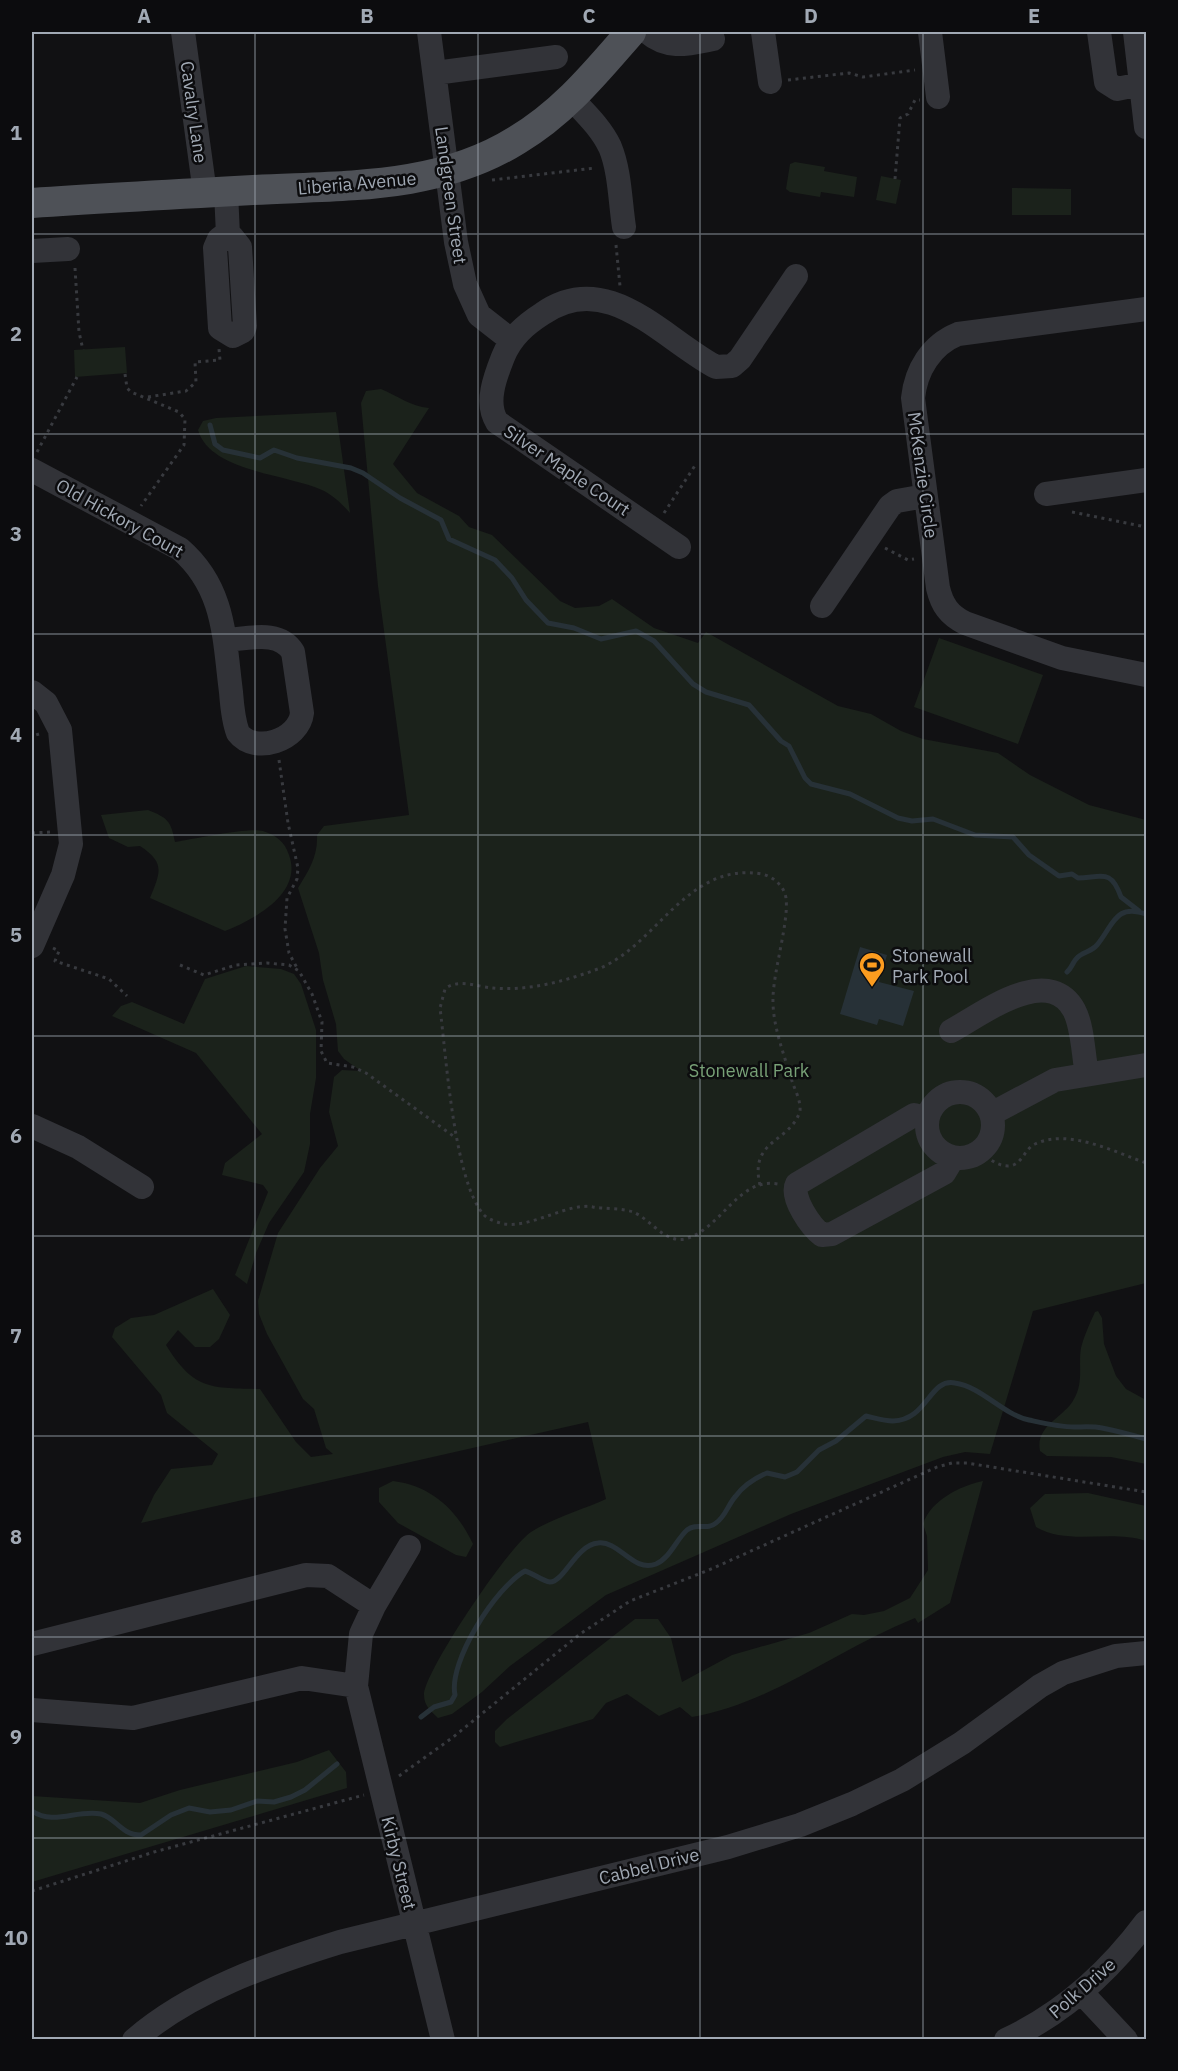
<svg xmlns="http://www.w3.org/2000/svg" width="1178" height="2071" viewBox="0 0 1178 2071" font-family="'IBM Plex Sans',sans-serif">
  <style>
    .green { fill: #1b221b }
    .water { fill: #273137 }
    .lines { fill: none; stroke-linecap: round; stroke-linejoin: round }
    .stream { stroke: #273137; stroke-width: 5 }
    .path { stroke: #383a3f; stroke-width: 3; stroke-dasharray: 3 4.5; stroke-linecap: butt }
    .minor { stroke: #323338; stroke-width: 24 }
    .major { stroke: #4e5157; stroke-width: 30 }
    .grid { fill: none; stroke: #a1a9b4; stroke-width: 1.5; stroke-opacity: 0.55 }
    .labels { text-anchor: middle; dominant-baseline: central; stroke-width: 5; stroke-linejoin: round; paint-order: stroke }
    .street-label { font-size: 18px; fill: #a1a9b4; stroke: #0c0c0e }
    .poi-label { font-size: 18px; fill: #a1a9b4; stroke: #0c0c0e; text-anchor: start }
    .park-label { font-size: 18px; fill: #78a177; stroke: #0c0c0e }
    .neatline { fill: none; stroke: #a1a9b4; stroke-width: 2 }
    .grid-label { font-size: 20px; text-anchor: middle; font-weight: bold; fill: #a1a9b4 }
  </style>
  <rect width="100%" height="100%" fill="#111113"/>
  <path class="green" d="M795,162l30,5 -1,4 33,6 -3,20 -33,-5 -1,5 -30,-5 -4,-3 4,-25z
    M881,176l20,4 -5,24 -20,-4z
    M1012,188l59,1v26h-59z
    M125,347l2,26 -52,4 -1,-27z
    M381,389c17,7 29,17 48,19l-36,56 24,29 42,23 10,11 23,8 68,66 15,7 24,-2 13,-7 42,29 44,15 8,-11 132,74 33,8 30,17 22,8 75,14 32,22 59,30 57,15v463l-113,28 -43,143 -25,-2 -22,5 -152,57 -185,81 -96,71 -28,26 -30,22 -14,4c-7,-7 -14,-12 -14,-23 0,-23 85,-149 107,-163 22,-14 51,-22 75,-33l-18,-77 -447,101 13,-28 17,-26 41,-4 6,-11 -51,-41 -6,-18 -49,-58 3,-9 16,-10 23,-3 59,-26 17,26 -11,24 -9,8h-15l-17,-17 -12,15c28,45 44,43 94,44l36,53 15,15 22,-3 -7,-6 -12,-39 -11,-10 -36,-65 -8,-20 -1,-13 20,-68 42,-65 18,-22 -9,-34 5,-35 8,-7 19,1 -17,-12 -6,-8 -2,-27 -13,-44 -4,-27 -21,-65c11,-18 20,-32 19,-53l7,-9 85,-11 -31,-229 -17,-183 5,-12z
    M336,412l14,101c-8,-9 -17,-18 -28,-23 -34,-16 -112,-18 -124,-60l5,-9 13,-3z
    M939,638l104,37 -25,69 -104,-37z
    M148,810c20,8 23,11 27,32 18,-3 74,-15 88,-11 13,4 22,11 26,24 14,38 -34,64 -64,76l-75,-33c10,-25 16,-35 -10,-52l-12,1 -19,-9 -8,-23z
    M246,966l35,3 13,5 7,10 15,46v48l-6,36v30l-6,28 -35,51 -13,30 -9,31 -12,-9 33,-83 -5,-7 -41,-10 3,-12 37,-29 -66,-81 -84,-37 9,-10 11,-4 52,22 21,-45z
    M1098,1311l4,7 2,26 12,32 10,13 20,11v64l-35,-7 -64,-1 -7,-5c-5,-26 24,-33 34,-52 10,-18 4,-33 7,-51 3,-12 9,-25 14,-36z
    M393,1481c39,5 64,29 80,63l-7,13 -10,-2 -58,-32 -19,-21v-14z
    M983,1481l-33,122 -32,20 -3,-5c-76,30 -142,85 -223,99l-12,-10 -21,9 -32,-22 -21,9 -13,16 -93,28 -5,-5v-11l12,-12 128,-100h23l13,19 11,44 50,-27 77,-22 43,-19 12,1 20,-4 26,-13 18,-28 -1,-34 -4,-12c8,-24 37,-38 60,-43z
    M1088,1493l58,13v35c-35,-12 -78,5 -110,-14l-6,-19 15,-14z
    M329,1750l17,22 1,16 -315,94v-86l108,7 40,-13 117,-28z"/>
  <path class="water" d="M860,947l27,8 -8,27 35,9 -11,35 -24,-7 -2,6 -37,-11z"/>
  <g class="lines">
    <path class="stream" d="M210,425l5,19 8,6 37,8 14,-8 23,8 54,10 12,5 37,25 41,22 8,19 46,21 17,18 14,22 22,23 26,5 27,11 35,-8 18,10 39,43 13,8 43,13 32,36 8,5 16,32 6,6 39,10 48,24 14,3 21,-2 42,16 38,2 16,18 30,21 13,-2 6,4c25,-1 33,-9 43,19l18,14
      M1067,972c5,-4 6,-11 11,-15 5,-5 13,-5 19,-12 16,-19 18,-42 49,-31
      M421,1717l13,-10 17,-5 4,-7c-7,-33 41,-108 70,-124 8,2 17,10 25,11 14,0 26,-37 48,-39 21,-3 35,30 58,21 14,-6 20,-24 31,-34 10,-8 20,1 29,-7 9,-6 12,-18 19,-26 8,-11 20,-19 32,-24l18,4 12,-5 22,-22 17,-9 30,-25c9,2 18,5 27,5 35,-1 36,-43 62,-38 27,4 47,31 74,37 14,3 31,7 45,7 9,0 19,-1 28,1 15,3 30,7 44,11
      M32,1811c22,15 45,-2 69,3 15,4 20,21 40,21l30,-20 18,-7 21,4 21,-2 26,-9 17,1 17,-5 14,-7 32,-26"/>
    <path class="path" d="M788,80l61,-7 14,4 52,-7
      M895,179l5,-61 8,-4 7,-14h5
      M492,180l103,-12
      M616,245l4,41
      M75,268l4,64 4,18
      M125,374l2,14 4,4 48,20 6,7 -1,26 -43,61
      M148,397l38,-6 10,-9 -1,-20 25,-2 -1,-11
      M37,452l40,-75
      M1072,512l74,15
      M664,513l32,-49
      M885,548l23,12 6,-1
      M32,732l1,4 6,-2
      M279,760l9,63 10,45 -1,11 -10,19 -2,31 4,24 8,15
      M32,833l19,-1
      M53,948l6,3 -4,10 54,18 18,17
      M180,965l24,10 32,-10 31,-2 22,2 10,6 13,23 10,28 -1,29 6,12 26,4 13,6 90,65
      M980,1151c8,7 17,15 28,15 14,0 16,-17 27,-22 33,-16 80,8 111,19
      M760,1185c-11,-46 30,-42 40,-74 1,-10 -5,-21 -8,-30 -8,-27 -20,-56 -19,-84 1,-28 16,-76 13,-99 -2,-12 -12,-21 -24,-24 -77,-13 -106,75 -167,96 -33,12 -67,21 -102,18 -15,-1 -36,-10 -48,1l-5,19c6,46 14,174 44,207 5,5 13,7 20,9 29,4 64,-22 89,-17 12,2 28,1 40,5 18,7 33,34 55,26 34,-11 51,-61 90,-54
      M399,1776l53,-38 128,-104 50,-33 79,-31 228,-103 15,-4h15l179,29
      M32,1891l122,-39 210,-57"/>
    <path class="minor" d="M183,32l22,161
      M429,32l27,210 9,42 14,31 32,25
      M647,32c21,18 41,12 66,7
      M763,32l7,50
      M930,32l8,65
      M1099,32l7,50 11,7 24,-5
      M1135,32l11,95
      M435,73l121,-16
      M572,99c14,15 29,29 38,48 10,24 10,54 14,80
      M226,192l2,43
      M223,236l9,1 8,10 5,79 -2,5 -10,5 -13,-8 -5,-80 4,-9z
      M32,251l36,-2
      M1146,309l-188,25c-27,11 -42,36 -45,64l25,190c4,17 11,27 27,35l97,35 84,17
      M32,470l148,79c45,39 44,88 51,143 1,13 2,28 7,41 17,22 61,7 64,-20l-9,-61c-14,-23 -45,-13 -68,-12
      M1046,494l100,-14
      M679,547l-182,-125c-12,-19 -2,-45 6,-65 8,-20 22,-32 39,-43 65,-46 120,24 174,53l16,-1 8,-7 56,-83
      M822,606l68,-100 7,-5 28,-5
      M32,692l14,11 14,27 11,114 -8,31 -31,71
      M951,1031c31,-17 97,-68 123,-21 9,17 9,44 13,64
      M927 1125a33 33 0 1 1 66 0a33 33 0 1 1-66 0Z
      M991,1114l64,-34 91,-15
      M927,1119l-13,-4 -117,69c-7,13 14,43 25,51l10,-1 112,-61 9,-15
      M32,1126l46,21 64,40
      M374,1606l35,-59
      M32,1644l274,-69 22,1 46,30 -13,28 -5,52 -54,-8 -169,40 -101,-8
      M356,1686l87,354
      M1082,1993l44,47
      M134,2040c58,-50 135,-76 206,-98l388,-95 72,-22 52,-21 50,-24 60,-37 78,-57 23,-13 53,-17 30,-3
      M1006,2040c58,-27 102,-67 140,-118"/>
    <path class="major" d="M32,203c73,-5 147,-9 221,-13 91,-5 184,0 264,-50 47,-28 79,-68 114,-108"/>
  </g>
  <path class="grid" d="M255,32v2008M478,32v2008M700,32v2008M923,32v2008M32,234h1114M32,434h1114M32,634h1114M32,835h1114M32,1036h1114M32,1236h1114M32,1436h1114M32,1637h1114M32,1838h1114"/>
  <defs>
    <g id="stadium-pin" transform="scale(1.35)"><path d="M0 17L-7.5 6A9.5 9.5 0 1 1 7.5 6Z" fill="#fc9c1f" stroke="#0c0c0e"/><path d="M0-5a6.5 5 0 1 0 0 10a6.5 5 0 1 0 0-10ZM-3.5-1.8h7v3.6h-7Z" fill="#111"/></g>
  </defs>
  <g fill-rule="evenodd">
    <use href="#stadium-pin" x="872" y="965"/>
  </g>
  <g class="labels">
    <g class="street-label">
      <text transform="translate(194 112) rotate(82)">Cavalry Lane</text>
      <text transform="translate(357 183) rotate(-5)">Liberia Avenue</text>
      <text transform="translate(451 195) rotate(82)">Landgreen Street</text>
      <text transform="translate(567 470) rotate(34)">Silver Maple Court</text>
      <text transform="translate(923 475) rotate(82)">McKenzie Circle</text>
      <text transform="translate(120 518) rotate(29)">Old Hickory Court</text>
      <text transform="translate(399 1863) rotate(76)">Kirby Street</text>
      <text transform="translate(649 1866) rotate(-14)">Cabbel Drive</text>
      <text transform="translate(1082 1988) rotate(-41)">Polk Drive</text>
    </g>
    <g class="poi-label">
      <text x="892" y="955">Stonewall<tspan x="892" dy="21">Park Pool</tspan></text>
    </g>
    <g class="park-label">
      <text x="749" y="1070">Stonewall Park</text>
    </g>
  </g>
  <rect width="1178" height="2071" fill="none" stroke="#0c0c0e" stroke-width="66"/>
  <rect x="33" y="33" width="1112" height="2005" class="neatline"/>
  <g class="grid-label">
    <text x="144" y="23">A</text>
    <text x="367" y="23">B</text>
    <text x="589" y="23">C</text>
    <text x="811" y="23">D</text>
    <text x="1034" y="23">E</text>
    <text x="16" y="140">1</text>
    <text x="16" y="341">2</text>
    <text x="16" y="541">3</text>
    <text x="16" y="742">4</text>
    <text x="16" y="942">5</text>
    <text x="16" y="1143">6</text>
    <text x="16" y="1343">7</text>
    <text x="16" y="1544">8</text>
    <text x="16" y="1744">9</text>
    <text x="16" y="1945">10</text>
  </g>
</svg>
